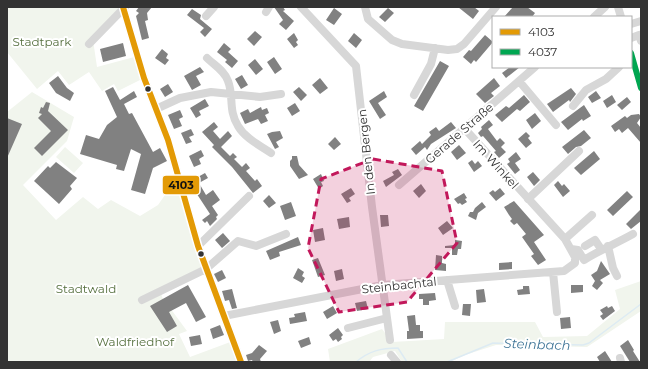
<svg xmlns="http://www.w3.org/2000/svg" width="648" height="369" viewBox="0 0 648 369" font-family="Montserrat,sans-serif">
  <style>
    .green { fill: #f1f5ed }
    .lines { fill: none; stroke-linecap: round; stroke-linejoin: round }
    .stream { stroke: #ddebf3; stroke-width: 1.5 }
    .building { fill: #818181 }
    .minor { stroke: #d7d7d7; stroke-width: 8 }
    .bus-1-casing { stroke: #fff; stroke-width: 9 }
    .bus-2-casing { stroke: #fff; stroke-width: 9 }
    .bus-1 { stroke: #e39a05; stroke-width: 6 }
    .bus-2 { stroke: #00a651; stroke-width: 6 }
    .marked { fill: #c2185b; fill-opacity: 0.2; stroke: #c2185b; stroke-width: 3; stroke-dasharray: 8 5; stroke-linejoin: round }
    .bus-dot { fill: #333; stroke: #fff; stroke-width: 1.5 }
    .labels { text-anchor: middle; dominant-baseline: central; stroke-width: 4; stroke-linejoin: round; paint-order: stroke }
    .park-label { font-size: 12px; fill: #56703f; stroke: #fff }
    .street-label { font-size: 12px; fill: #333; stroke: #fff }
    .water-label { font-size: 13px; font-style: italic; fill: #3f7597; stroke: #fff }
    .line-badge { stroke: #fff; stroke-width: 1.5 }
    .pale-badge-label { font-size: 11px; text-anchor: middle; font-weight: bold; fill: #111 }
  </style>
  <rect width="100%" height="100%" fill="#fff"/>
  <path class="green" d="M7,7h118l-32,33 4,27 41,-11 6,22 -26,13 -4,-7 -12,7 -13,-19 -20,13 -11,-14 -21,18 -30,-37z
    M32,92l42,25 -7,24 -44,44 33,35 27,-23 15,12 13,-9 29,16 18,-11 21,-30 27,94 -45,22 1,6 25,34 -8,3 11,23 43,-16 8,21h-234v-250z
    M65,147l18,16 -9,10 -18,-16z
    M641,281v30l-54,36 -91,-2 -31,10 -15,7h-48l-7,-11 -22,6 -4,5h-39l-2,-13 54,-20 10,13 52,-3 1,-17h90l8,15 44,-1 33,-27 -5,-19z"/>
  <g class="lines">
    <path class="stream" d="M356,362c13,-11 25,-14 42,-14l9,14
      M447,362l46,-19 90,2 6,-2 52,-39"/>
  </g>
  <path class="building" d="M139,7h13l-5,6 1,7 -3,1 4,17 -7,2 -6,-24 3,-3 -3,-2z
    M274,7h9l2,3 -2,1 11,10 -8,9 -7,-6 4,-4z
    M458,7h16l5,4 -6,8z
    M513,7h14l8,6 -3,4h-28z
    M334,8l8,6 -8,11 -8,-5z
    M388,8l6,5 -9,9 -6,-5z
    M192,9l9,6 -1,4 12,10 -7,8 -5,-5 4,-4 -17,-13z
    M255,31l7,6 -8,9 -7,-7z
    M294,33l4,7 -2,2 2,3 -4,3 -7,-9z
    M354,33l8,7 -6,8 -8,-7z
    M485,35l8,7 -17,20 -2,-2 -3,4 -8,-7 6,-7 2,1z
    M123,43l3,13 -23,6 -3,-13z
    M224,43l7,6 -3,3 10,9 -6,7 -7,-6 2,-2 -10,-8z
    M162,49l6,5 -2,4 3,2 -4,5 -10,-7z
    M274,57l8,12 -7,5 -8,-12z
    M255,59l8,10 -7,6 -8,-10z
    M440,61l9,5 -26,45 -9,-5z
    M200,67l4,5 -8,4 5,9 -9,5 -8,-14z
    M510,67h10l-14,11 -4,-5z
    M242,75l6,10 -7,4 -6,-10z
    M58,76l9,12 7,5 -4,8 -14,-8 -7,-10z
    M320,78l8,10 -8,6 -8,-9z
    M494,78l6,8 -9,7 3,3 -9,7 -9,-9z
    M168,84l5,8 -8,5 -5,-8z
    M113,87l7,13 14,-9 3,6 -13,7 5,10 3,-1 21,39 7,-4 7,13 -14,7 -8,26 -14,-4 10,-36 -10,-5 -7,22 -8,-2 1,-4 -37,-11 6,-19 13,4 8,-14 10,-8 -12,-26z
    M299,87l8,8 -6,6 -8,-9z
    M571,88l5,6 -6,8 -1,-2 -16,12 -6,-8z
    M384,91l3,6 -9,6 8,12 -6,4 -11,-18z
    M596,91l5,7 -9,5 -4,-6z
    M524,95l6,7 -10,9 -3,-2 -15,13 -7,-7 11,-9 3,2z
    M612,95l4,7 -9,6 -4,-7z
    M627,97l4,5 -9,8 -5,-5z
    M205,99l4,7 -10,5 2,4 -5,3 -6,-10z
    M46,102l4,1 -2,8 20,19 -26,26 -8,-8 17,-17 -13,-13 4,-4 -3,-1 2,-6 2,1z
    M295,103l5,8 -8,5 -5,-8z
    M584,105l7,11 -8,5 -1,-2 -14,11 -7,-8z
    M261,107l1,3 5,-2 2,5 -4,2 3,6 -7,3 -3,-5 -13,5 -5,-11 8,-4 2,4z
    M180,110l3,7 -4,2 3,7 -8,3 -6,-14z
    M535,113l6,8 -9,8 -6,-9z
    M639,114l2,3 -4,6 4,5v15l-13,-15 -6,5 -3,-4 -4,3 -4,-6 14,-10 2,2 4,-3z
    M7,118l15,6 -15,34z
    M489,120l4,5 -5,4 9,12 3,-3 5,5 -4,4 5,5 -7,6 -5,-6 2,-1 -13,-15 -2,1 -3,-4 4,-4 -1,-2z
    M214,122l4,5 -5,4 7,8 8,-8 4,5 -11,11 9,9 3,-3 4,4 -3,2 8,8 4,-4 4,5 -4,3 9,10 2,-2 5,7 -9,7 -21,-26 -20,-20 2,-2 -12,-13z
    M451,122l5,6 -25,16 -4,6 -2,-3 -9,8 -5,-6 9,-8 2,3 9,-9 -2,-3 7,-5 3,4z
    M191,129l3,6 -5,2 3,5 -6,2 -5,-11z
    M584,130l7,8 -10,8 -5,1 -8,7 -6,-7z
    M280,131l3,7 -7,4 3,5 -4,2 -8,-15 5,-2z
    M526,132l4,4 -2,2 4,5 -6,5 -8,-9z
    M335,137l6,7 -7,6 -6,-6z
    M459,145l7,8 -9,7 -6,-8z
    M201,150l3,6 -5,3 2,5 -7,3 -5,-11z
    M594,151l6,8 -19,16 -7,-7z
    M516,152l5,7 -6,4 5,7 -5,4 -8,-10 3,-2 -2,-3z
    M292,156h5l2,9 9,10 -9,4 -9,-13v-5l2,-2z
    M472,160l3,4 3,-3 4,5 -8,6 -6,-9z
    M56,162l21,16 -7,8 2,3 -13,15 -25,-23 14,-15 2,2z
    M398,169l4,6 -16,12 -3,-6 11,-6 -2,-3z
    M533,172l7,8 -6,6 -7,-9z
    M205,173l3,5 -9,5 7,12 7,-5 7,10 -8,6 6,9 -2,2 1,2 -7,7 -3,-5 -2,2 -3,-3 8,-6 -21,-32z
    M321,174l3,7 -3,1 2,4 -4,3 -6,-10z
    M558,181l4,5 2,-2 6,7 -7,6 -9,-12z
    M421,184l5,7 -7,7 -6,-7z
    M351,188l4,6 -6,4 2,3 -4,2 -6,-9z
    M500,188l5,6 -9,7 -7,-8 4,-3 2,2z
    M627,191l6,6 -20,19 -6,-6z
    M464,193l3,5 -2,1 2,3 -5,3 -2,-2 -2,1 -4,-5z
    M269,195l7,8 -7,5 -6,-7z
    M514,201l30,34 -10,7 12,18 -8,5 -7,-9 3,-2 -12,-17 4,-3 -9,-11 -3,2 -4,-4 2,-2 -3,-4 -5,-8z
    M291,202l5,14 -11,4 -5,-14z
    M482,202l4,5 -8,6 -2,7 -8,-4 2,-4h3l2,-4z
    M641,209v12l-10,8 -5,-5z
    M380,215h8l1,11 -8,1z
    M349,217l1,10 -11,2 -2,-10z
    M447,221l6,7 -10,7 -5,-7z
    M323,228l2,12 -10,2 -2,-12z
    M223,233l7,8 -8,7 -7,-8z
    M298,237l3,8 -22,7 1,4 -10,4 -4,-9z
    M455,240l7,1 -1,8h-3l-1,6h-5v-7h-7v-2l10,-1z
    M436,255l6,1v7l4,1v7l-11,-1z
    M318,258l7,17 -7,2 -6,-17z
    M601,261l9,13 -10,6 3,3 -6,7 -5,-4 3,-5 -4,-6 6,-4z
    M512,262v7l-13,1v-7z
    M298,268l6,4 -2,4 3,2 -3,5 -9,-5z
    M342,269l2,10 -8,2 -2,-10z
    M222,270l4,8 -8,4 -4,-8z
    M188,285l18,32 -10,5 -10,-19 -17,9 8,14 -10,6 -17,-26z
    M571,285h12v7l-12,1z
    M523,286h6l1,8 -12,1 -1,-5 6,-1z
    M232,289l5,19 -5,1 -3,-9 -4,1 -3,-10z
    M484,289l2,13 -9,1 -1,-13z
    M435,293l1,7 -7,1v4h-6v-6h-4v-5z
    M366,301l2,8 -11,2 -2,-8z
    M463,304h8l-1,12 -8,-1z
    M333,306l4,7 -10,6 -4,-7z
    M607,306l1,2 4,-2 3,5 -12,9 -3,-4 3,-2 -3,-4z
    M305,312l2,9 -17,3 -1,-6 6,-1 -1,-3z
    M415,315l1,10h4v6h3v7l-16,1v-8h2l-2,-15z
    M570,317l1,11 -10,1 -1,-11z
    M278,320l3,11 -7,3 -4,-12z
    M220,325l4,10 -11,4 -3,-10z
    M338,328l5,7 -2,2 1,2 -4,3 -2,-3 -3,2 -4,-6z
    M200,335l2,9 -11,2 -2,-9z
    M309,337l2,7 -10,4 -3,-7z
    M628,340l6,10 -1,1 7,11h-10l-10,-16z
    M259,345l8,6 -7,8 1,3h-8l-1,-2 -4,1 -2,-6 6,-2z
    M605,351l7,11h-12l-3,-5z"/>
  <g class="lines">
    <path class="minor" d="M123,7l21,71 24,62 30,106 43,116
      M301,7l55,59 16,141 18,133
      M365,7l3,12 24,21 10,4 46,6 9,-1 7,-5 32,-37
      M618,7l3,10
      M266,12l3,-5
      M206,16l8,-9
      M594,17l11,-10
      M631,24l10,-3
      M631,38l8,-3 2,6
      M89,44l36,-37
      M631,53l10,35
      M207,58c7,7 18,13 21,23 6,15 0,29 10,45 7,12 21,19 33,27
      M519,81l37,44
      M414,95l17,-31 4,-16
      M573,106l13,-16 20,-11 13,-12
      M156,109l24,-11 31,-6 49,5 21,-3
      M399,185l136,-118
      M528,199l51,-48
      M565,239l27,-24
      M198,246l51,-50
      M585,246l10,-6 6,9
      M608,246l5,22 4,8
      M571,249l7,1 6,10c16,-10 33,-17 49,-26
      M553,272l4,40
      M447,280l8,26
      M142,300l64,-31 32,-28 18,5 30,-12
      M224,316l159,-31 181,-14 11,-8v-6l-10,-18 -101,-111
      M348,328l39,-10
      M391,355l6,7
      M620,358l1,4"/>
    <g class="bus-1-casing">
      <path id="bus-1" d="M123,7l21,71 24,62 30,106 43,116"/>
    </g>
    <g class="bus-2-casing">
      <path id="bus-2" d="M631,53l10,35"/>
    </g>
    <use href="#bus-1" class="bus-1"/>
    <use href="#bus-2" class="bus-2"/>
  </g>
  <path class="marked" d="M373,159l69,12 15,72 -50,59 -68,10 -31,-64 13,-69z"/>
  <g class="bus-dot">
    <circle cx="148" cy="89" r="3.5"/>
    <circle cx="201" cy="254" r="3.5"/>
  </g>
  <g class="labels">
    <g class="park-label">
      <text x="42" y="41">Stadtpark</text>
      <text x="86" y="288">Stadtwald</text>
      <text x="135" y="341">Waldfriedhof</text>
    </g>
    <g class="street-label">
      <text transform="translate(459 133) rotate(-41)">Gerade Straße</text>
      <text transform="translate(366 152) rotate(-96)">In den Bergen</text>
      <text transform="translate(496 164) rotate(48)">Im Winkel</text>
      <text transform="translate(399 285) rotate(-6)">Steinbachtal</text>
    </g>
    <g class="water-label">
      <text transform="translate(537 344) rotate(2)">Steinbach</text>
    </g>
  </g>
  <rect class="line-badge" x="162" y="175" width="38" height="20" rx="4" fill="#e39a05"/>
  <g class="pale-badge-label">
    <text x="181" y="189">4103</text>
  </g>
  <rect width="648" height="369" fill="none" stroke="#333333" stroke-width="16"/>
  <rect x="492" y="16" width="140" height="52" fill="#ffffff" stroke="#adadad"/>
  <rect x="500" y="29" width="20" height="6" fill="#e39a05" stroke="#adadad"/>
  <text x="528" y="36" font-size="12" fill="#333333">4103</text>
  <rect x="500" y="49" width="20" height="6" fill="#00a651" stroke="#adadad"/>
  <text x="528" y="56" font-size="12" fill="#333333">4037</text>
</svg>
